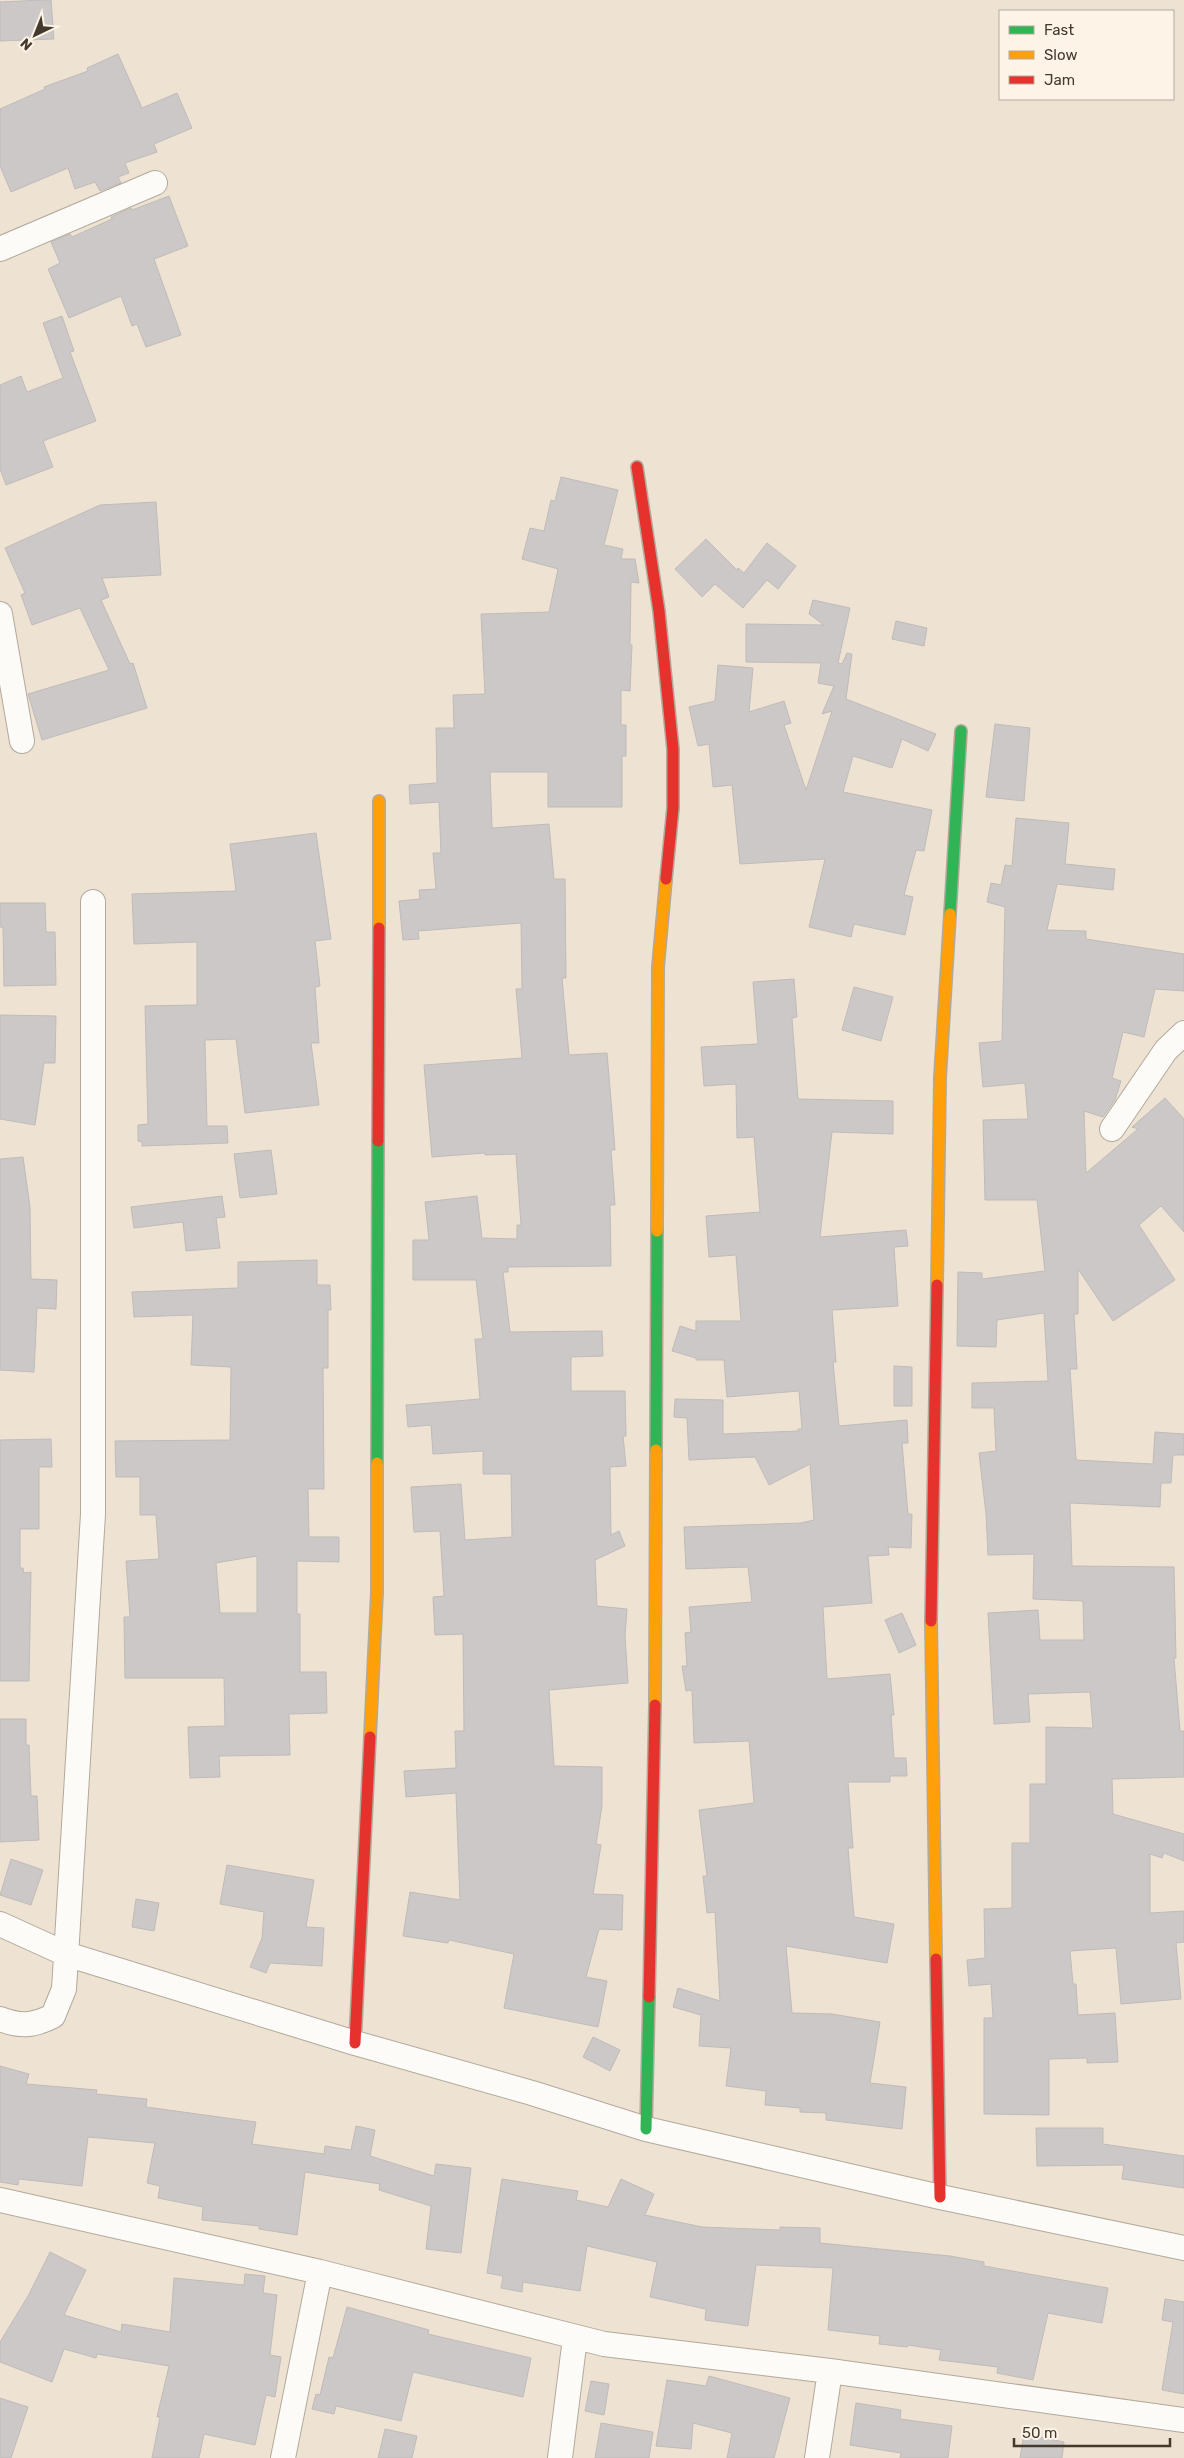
<svg xmlns="http://www.w3.org/2000/svg" width="1184" height="2458" viewBox="0 0 1184 2458" font-family="Rubik,sans-serif">
  <style>
    .building { fill: #ccc8c7; stroke: #c0bbba; fill-rule: evenodd }
    .lines { fill: none; stroke-linecap: round; stroke-linejoin: round }
    .street-casing { stroke: #b2a99c; stroke-width: 26 }
    .fast-casing { stroke: #b2a99c; stroke-width: 14 }
    .slow-casing { stroke: #b2a99c; stroke-width: 14 }
    .jam-casing { stroke: #b2a99c; stroke-width: 14 }
    .street { stroke: #fcfbf8; stroke-width: 24 }
    .fast { stroke: #30b455; stroke-width: 11 }
    .slow { stroke: #ff9f0a; stroke-width: 11 }
    .jam { stroke: #e5322d; stroke-width: 11 }
  </style>
  <rect width="100%" height="100%" fill="#eee3d2"/>
  <path class="building" d="M41,0h10l3,39 -54,2v-39z
    M118,54l24,54 35,-15 15,35 -38,16 3,8 -32,11 4,10 -11,4 3,6 -21,8 -5,-9 -20,7 -7,-21 -57,24 -11,-26v-57l45,-20 -1,-2 44,-16 -1,-3z
    M169,196l19,50 -34,13 27,76 -35,12 -9,-23 -5,2 -11,-30 -52,22 -21,-49 12,-6 -9,-21 19,-8 2,3 40,-18 -1,-2 20,-9 1,2z
    M62,316l12,35 -4,1 26,69 -53,20 10,26 -47,18 -6,-16v-84l21,-9 6,16 36,-14 -20,-55z
    M561,477l57,13 -14,55 19,4 -2,10h14l4,24 -8,-1 -1,63h2l-2,46 -9,-1v35h5v31h-4v51h-74v-35h-58l2,56 57,-4 5,55h11l1,99h-4l7,77 38,-2 5,59 3,38h-4l4,55h-5l1,61 -103,1v5h-5l7,60 92,-1 1,25 -32,1v34h54l1,45h-3l3,30 -16,1 1,68 8,-4 6,15 -30,14 2,46 30,3 -2,27 3,47 -79,7 5,76 48,1v39l-6,38 5,1 -8,49 30,1 -1,35 -23,-1 -13,48 21,4 -9,46 -94,-19 10,-54 -65,-14 -1,3 -45,-7 7,-44 50,8 -4,-107 -50,4 -2,-26 52,-3 -1,-37h9l-1,-97 -28,1 -2,-38 11,-1 -4,-65 -26,1 -3,-45 50,-3 4,56 47,-3 -1,-63h-28v-23l-50,3 -2,-29 -23,2 -2,-22 74,-6 -5,-60h8l-7,-59h-63v-40h16l-4,-38 52,-6 5,42 35,1v-14h4l-5,-71 -31,1v-2l-53,4 -8,-92 98,-7 -6,-69h6l-1,-66 -103,8 1,8 -16,1 -4,-39 21,-2 -1,-9 17,-1 -3,-36h8l-2,-51 -29,2 -1,-19 28,-2 -1,-55h18l-1,-33 32,-1 -4,-80 68,-2 9,-43 -36,-10 8,-31 14,3 7,-31 4,1z
    M156,502l5,73 -59,3 7,19 -8,3 29,64 3,-1 14,45 -105,32 -14,-46 81,-24 -29,-62 -48,17 -11,-30 4,-2 -20,-45 95,-43z
    M706,539l31,31 1,-2 6,5 23,-30 29,23 -18,23 -11,-9 -24,28 -28,-24 -13,13 -27,-28z
    M813,600l37,8 -12,55 4,1 5,-11 5,1 -6,45 90,35 -8,17 -26,-12 -10,29 -39,-12 -10,36 89,18 -8,41 -8,-1 -12,45 9,2 -8,38 -51,-11 -3,13 -42,-10 16,-68 -85,5 -8,-79 -19,2 -4,-43 -11,2 -9,-39 26,-6 3,-36 35,3 -4,44 35,-11 7,22 -7,2 22,65 26,-79 -10,3 12,-28 -16,-3 3,-20 -75,-1v-38l78,1 -15,-11z
    M896,621l31,7 -3,18 -32,-7z
    M995,724l35,4 -6,73 -38,-4z
    M1016,818l53,5 -4,41 50,5 -2,21 -56,-6 -10,46 39,1v8l98,15v37l-29,-2 -11,48 -21,-5 -11,46 9,3 -6,19 -12,17 -19,-6 2,62 52,-44 -6,-2 33,-29 19,21v113l-23,-26 -22,19 36,55 -62,41 -35,-52v45h-4l3,55h-7l6,91 77,4 2,-32 29,2v21h-11l-2,28h-10l-1,24 -90,-4 2,63 102,1 2,91h-2l6,73h4v46l-72,2 1,35 71,20v27l-20,-8 -2,5 -12,-4v59l34,-2v31l-8,1 5,56 -60,5 -5,-56 -46,3 3,33h3l2,31 37,-2 3,49 -31,1v-5l-38,1v56l-65,-1v-96h9l-2,-34 -22,2 -2,-26 18,-2 -1,-49 28,-1v-65h18v-59h16v-57l47,1 -3,-36 -62,2 2,28 -36,2 -6,-111 50,-3 2,30h44l-1,-39 -50,-2 1,-45 -46,1 -2,-41 -7,-61 17,-2 -2,-43h-22v-25l76,-2 -4,-68 -47,7 -1,27 -39,-1 1,-74 24,1v6l63,-8 -8,-71h-52l-2,-80 45,-1 -3,-36 -42,4 -4,-44 23,-2 3,-134 -18,-5 4,-19 10,2 4,-20 7,1z
    M316,833l15,106 -16,2 5,45 -5,1 4,56h-8l8,62 -74,8 -9,-74 -31,1 2,86h20l1,17 -86,3v-4l-4,-1v-16l10,-1 -3,-118 52,-1v-63l-63,2 -2,-50 104,-3 -6,-47z
    M0,903h45l1,29h9l1,53 -52,1 -1,-59h-3z
    M794,979l3,38 -5,1 6,81 95,2v33l-61,-2 -12,105 86,-7 2,16 -14,1 4,59 -66,4 4,52h-3l6,64 68,-6 1,23h-6l6,71h4l-1,34 -23,-1 1,8 -21,1 4,47 -49,4 4,72 63,-5 4,41h-3l3,43h12l1,18h-17v6h-42l5,66h-5l6,69 40,7 -7,39 -101,-17 6,67 40,1 48,8 -10,61 36,4 -4,42 -76,-9v-7l-26,-1v-4l-35,-3 1,-14 -40,-5 5,-38 -32,-2 2,-31 -28,-8 5,-19 42,13 -5,-89 -8,1 -4,-37h4l-8,-66 55,-7 -5,-62 -55,2 -2,-53 -6,1 -4,-25h5l-2,-33 6,-1 -2,-25 63,-5 -4,-35 -62,2 -2,-42 117,-4 13,-3 -4,-56 -41,21 -14,-28 -66,3 -2,-42 -13,-1 1,-18 48,1v34l75,-3v-2h4l-3,-38 -72,6 -3,-37h-28v-2l-24,-7 8,-25 16,5v-10h45l-5,-66 -27,2 -3,-41 54,-4 -6,-75 -17,1 -1,-54 -32,2 -3,-39 57,-3 -5,-62z
    M854,987l39,10 -12,44 -39,-11z
    M0,1015l56,1 -1,47h-11l-9,62 -35,-6z
    M271,1150l6,44 -37,4 -6,-44z
    M23,1157l7,50 1,72 26,1 -1,29 -19,-1 -3,64 -34,-2v-211z
    M222,1196l3,21 -9,1 4,30 -34,3 -3,-29 -49,6 -3,-21z
    M317,1260v25h13l1,25h-3v58h-5l1,121h-16l1,48h30v25l-42,-1v53h3v58h26l1,41 -38,1 1,41 -71,1 1,21 -30,1 -2,-51 37,-1 -1,-48h-99l-1,-61h6l-4,-56 33,-2 -3,-44h-16v-38h-24l-1,-36 115,-1 1,-73 -40,-2 2,-50 -59,2 -2,-25 106,-4v-26zM257,1556v57h-37l-4,-50z
    M894,1366l18,1v39h-18z
    M51,1439l1,28h-13v62h-19v39h3l1,5 7,-1 -2,109h-29v-241z
    M902,1613l14,32 -17,8 -14,-33z
    M0,1719h26v26h3l2,51h6l2,44 -39,2z
    M11,1859l32,11 -12,35 -31,-10z
    M227,1865l87,15 -8,47 18,1 -2,38 -52,-3 -4,10 -16,-6 12,-29 2,-26 -44,-8z
    M136,1899l23,4 -5,28 -22,-4z
    M593,2037l27,13 -10,21 -27,-14z
    M0,2066l29,8 -3,10 71,6 -1,4 51,5 -1,8 110,15 -4,22 72,10 1,-8 26,4 5,-24 19,4 -5,26 64,20 2,-12 35,4 -10,85 -35,-4 5,-43 -52,-16 1,-6 -75,-12 -8,63 -38,-6v-3l-57,-6 1,-13 -45,-9 2,-12 -13,-3 8,-40 -67,-6 -6,49 -63,-7 -1,6 -18,-3z
    M1036,2128h67v16l81,12v32l-62,-9 2,-14 -87,1z
    M502,2179l76,12 -2,9 32,7 13,-28 33,15 -9,21 57,12 78,3v-3l40,1v15l130,13 34,6v4l124,22 -6,35 -54,-10 -15,67 -36,-7 1,-6 -59,-7 2,-10 -33,-5 -1,2 -28,-3 1,-8 -52,-6 5,-62 -77,-3 -8,61 -43,-6 1,-11 -56,-12 7,-35 -70,-16 -7,45 -57,-9 -1,10 -21,-4 2,-12 -16,-3z
    M50,2252l36,18 -22,45 57,17 1,-8 48,8 4,-54 70,7 1,-11 20,2 -2,17 14,2 -7,60 11,2 -6,40 -9,-2 -11,50 -51,-11 -5,24h-47l8,-41h-3l12,-51 -72,-12 -1,4 -32,-9 -12,33 -52,-20v-20l28,-46z
    M1165,2299l19,3v92l-22,-4 11,-68 -11,-2z
    M347,2307l82,23 -1,4 103,24 -8,39 -110,-25 -12,49 -65,-15 -2,8 -22,-5 4,-15 4,1 9,-38 4,1z
    M709,2376l81,22 -16,60h-47l5,-25 -39,-10 -2,26 -35,-3 11,-66 39,6z
    M591,2381l18,3 -5,31 -19,-4z
    M0,2398l28,9 -17,51h-11z
    M856,2403l45,7 -1,9 52,7 -4,32h-48l1,-5 -51,-8z
    M601,2423l52,9 -4,26h-54z
    M385,2429l32,7 -5,22h-34z
    M1024,2434l40,8 -2,16h-42z"/>
  <g class="lines">
    <g class="street-casing">
      <path id="street" d="M0,249l155,-66
        M0,614l22,127
        M1112,1129l54,-79 18,-17
        M0,1924l66,30 289,89 177,50 114,36 294,68 244,51
        M0,2019c21,8 33,7 53,-3l11,-27 29,-475v-612
        M0,2200l320,72 284,72 226,27 354,49
        M283,2458l37,-186
        M560,2458l15,-120
        M817,2458l13,-87"/>
    </g>
    <g class="fast-casing">
      <path id="fast" d="M950,914l11,-183
        M656,1450l1,-219
        M377,1463l1,-322
        M646,2129l3,-132"/>
    </g>
    <g class="slow-casing">
      <path id="slow" d="M379,928v-127
        M657,1231l1,-264 8,-88
        M937,1285l3,-207 10,-164
        M931,1621l5,338
        M655,1705l1,-255
        M370,1737l7,-145v-129"/>
    </g>
    <g class="jam-casing">
      <path id="jam" d="M637,467l22,144 14,138v59l-7,71
        M378,1141l1,-213
        M931,1621l6,-336
        M936,1959l4,238
        M649,1997l6,-292
        M355,2043l15,-306"/>
    </g>
    <use href="#street" class="street"/>
    <use href="#fast" class="fast"/>
    <use href="#slow" class="slow"/>
    <use href="#jam" class="jam"/>
  </g>
  <rect x="999" y="10" width="175" height="90" fill="#fdf4e7" stroke="#b3aa9d"/>
  <rect x="1009" y="26" width="25" height="8" fill="#30b455" stroke="#b3aa9d"/>
  <text x="1044" y="35" font-size="15" fill="#433a2d">Fast</text>
  <rect x="1009" y="51" width="25" height="8" fill="#ff9f0a" stroke="#b3aa9d"/>
  <text x="1044" y="60" font-size="15" fill="#433a2d">Slow</text>
  <rect x="1009" y="76" width="25" height="8" fill="#e5322d" stroke="#b3aa9d"/>
  <text x="1044" y="85" font-size="15" fill="#433a2d">Jam</text>
  <g transform="translate(35 35) rotate(223)" stroke="#fdf4e7" stroke-width="4" paint-order="stroke">
  <path d="M0-4L9 19L0 12L-9 19Z" fill="#433a2d"/>
  <text y="-8" font-size="14" font-weight="bold" text-anchor="middle" fill="#433a2d">N</text>
  </g>
  <path d="M1014 2438v8h156v-8" fill="none" stroke="#433a2d" stroke-width="2.5"/>
  <text x="1022" y="2438" font-size="15" fill="#433a2d" stroke="#fdf4e7" stroke-width="4" paint-order="stroke">50 m</text>
</svg>
